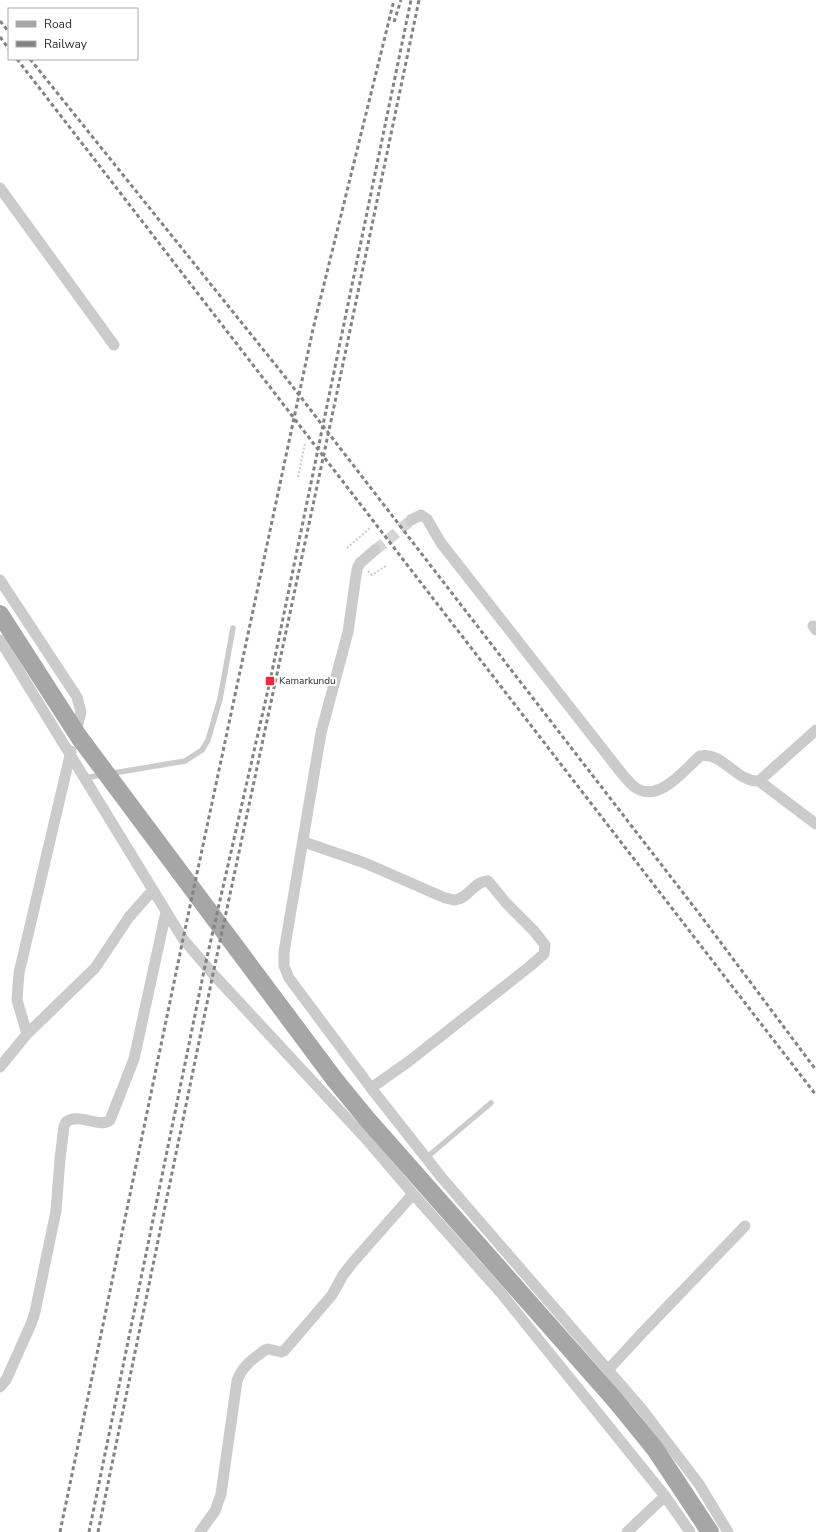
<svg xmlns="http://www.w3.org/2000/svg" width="816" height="1532" viewBox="0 0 816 1532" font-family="'Nunito Sans',sans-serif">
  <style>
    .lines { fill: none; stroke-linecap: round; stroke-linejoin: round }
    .minor-tunnel { stroke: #d5d5d5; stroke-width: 11; stroke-dasharray: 11 5.5; stroke-linecap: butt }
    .path { stroke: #cbcbcb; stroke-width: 2; stroke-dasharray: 2 2; stroke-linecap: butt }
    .service { stroke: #cbcbcb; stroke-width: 5.5 }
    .minor { stroke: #cbcbcb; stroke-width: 11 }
    .primary { stroke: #a6a6a6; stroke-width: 18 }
    .rail { stroke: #838383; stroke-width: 3; stroke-dasharray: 4 3; stroke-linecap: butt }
    .poi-dot { fill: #eb2a3d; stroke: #fff; stroke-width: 1.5 }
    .labels { text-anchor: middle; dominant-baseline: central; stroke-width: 4; stroke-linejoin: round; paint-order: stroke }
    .poi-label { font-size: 10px; fill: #2e2e2e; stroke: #fff; text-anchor: start }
  </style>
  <rect width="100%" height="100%" fill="#fff"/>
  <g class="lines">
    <path class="minor-tunnel" d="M375,550l19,-15 17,-15"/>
    <path class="path" d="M298,477l7,-34
      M347,548l23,-20
      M368,571l4,4 15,-10"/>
    <path class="service" d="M84,778l101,-17 17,-11 6,-10 12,-41 13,-71
      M426,1158l65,-55"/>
    <path class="minor" d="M0,188l114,157
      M411,520l10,-5 6,4 14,24 182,232c4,4 8,10 13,13 23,15 48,-18 64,-32 22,-5 36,26 59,25l57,-51
      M375,550l-15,13 -3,6 -9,63 -27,101 -37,219v14l5,12 82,110 71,90 199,230 58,76 29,48
      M0,580l77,117 4,15 -6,23
      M813,626l3,4
      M0,640l183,299 30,35 154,166 46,54 88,99 164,203 25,36
      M759,781l57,43
      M304,842l61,21 80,35c3,0 7,2 10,2 13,-1 20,-20 33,-19l19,23 27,27 11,14 -1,9 -15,13 -121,95 -37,26
      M27,1034l-10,-34 2,-27 52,-222
      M0,1067l27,-33 68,-66 34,-51 24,-27
      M608,1370l35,-38 102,-106
      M0,1387l6,-7 25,-56 4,-12 21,-101 4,-52 4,-33 2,-4c13,-10 35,7 44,-2l24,-61 32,-147
      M200,1532l15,-21 6,-17 16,-113c5,-15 16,-22 28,-31l3,-1 13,3 3,-1 48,-56 11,-20 11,-14 59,-67
      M627,1532l38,-36"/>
    <path class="primary" d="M0,614l79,123 256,343 32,39 249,282 39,48 55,83"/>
    <path class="rail" d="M0,21l9,11
      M394,22l7,-22
      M0,37l9,12
      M17,59l799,1036
      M30,59l256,319 415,538 115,154
      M60,1532l123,-593 130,-610 81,-329
      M89,1532l116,-566 65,-285 141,-681
      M98,1532l115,-558 122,-572 84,-402"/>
  </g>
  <rect class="poi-dot" x="265" y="676" width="10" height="10" rx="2"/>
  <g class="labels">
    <g class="poi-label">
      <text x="279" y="681">Kamarkundu</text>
    </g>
  </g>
  <rect x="8" y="8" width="130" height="52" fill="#ffffff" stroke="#ababab"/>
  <rect x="16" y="21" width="20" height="6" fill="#a6a6a6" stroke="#ababab"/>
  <text x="44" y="28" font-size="12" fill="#2e2e2e">Road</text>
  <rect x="16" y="41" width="20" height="6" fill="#838383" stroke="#ababab"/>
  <text x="44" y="48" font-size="12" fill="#2e2e2e">Railway</text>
</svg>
